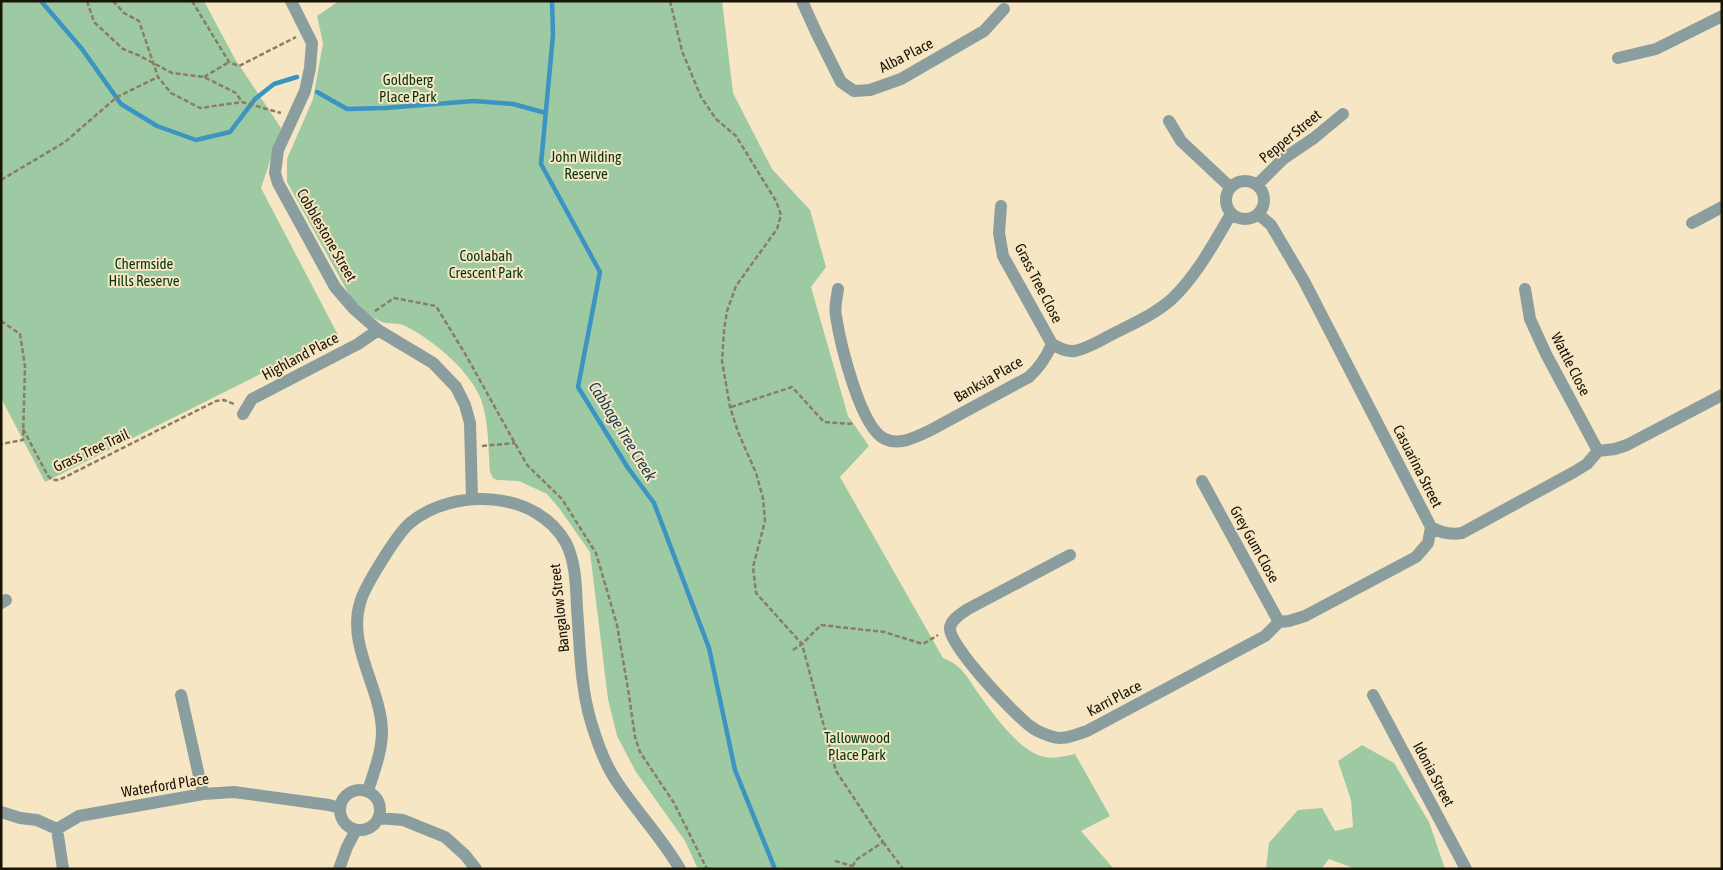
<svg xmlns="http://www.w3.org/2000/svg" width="1723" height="870" viewBox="0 0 1723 870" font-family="'Asap Condensed',sans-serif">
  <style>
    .green { fill: #9ecaa3 }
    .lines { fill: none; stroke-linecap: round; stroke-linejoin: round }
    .stream { stroke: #3b94c2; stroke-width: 4.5 }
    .path { stroke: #887d65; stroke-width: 2.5; stroke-dasharray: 5 2.5; stroke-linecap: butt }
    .minor { stroke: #8b9e9f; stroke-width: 12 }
    .labels { text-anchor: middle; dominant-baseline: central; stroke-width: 4; stroke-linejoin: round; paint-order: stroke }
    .street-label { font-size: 15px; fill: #1a1407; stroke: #f7e6c3 }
    .park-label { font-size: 15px; fill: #043712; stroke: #f7e6c3 }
    .water-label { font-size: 16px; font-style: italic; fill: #1b4055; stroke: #f7e6c3 }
  </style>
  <rect width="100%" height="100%" fill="#f7e6c3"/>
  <path class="green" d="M1,1h203l31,58 46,69 -20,60 77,147 -293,147 -44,-84z
    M339,1h383l11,92 39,76 38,41 16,57 -15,20 37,129 21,30 -29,31 103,181c18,7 23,17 33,32 15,21 40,58 65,66 11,4 24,0 34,-2l35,62 -29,15 33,38h-416l-13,-28 -49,-69 -19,-36 -9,-37 -18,-147 -31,-44 -12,-14 -28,-13 -22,-1 -4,-2 -3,-6c-2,-24 -1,-53 -10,-75 -12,-28 -50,-60 -77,-72 -7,-3 -16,0 -23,-4 -11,-5 -20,-15 -29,-23l-64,-116v-23l26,-60 10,-56 -6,-27z
    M1362,745l32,18 35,59 16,47h-89l-27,-10 -8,10h-55l3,-26 29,-33 24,-2 13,23 18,-4 -2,-27 -13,-39z"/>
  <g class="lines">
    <path class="stream" d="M41,1l41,48 39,55 36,22 39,14 34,-8 25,-33 19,-15 23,-7
      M552,1l1,34 -12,129 59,108 -22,115 50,81 26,35 55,145 26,122 40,99
      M317,92l30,17 38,-1 89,-7 39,3 33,9"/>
    <path class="path" d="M87,1l7,21 29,27 15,6 34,18 32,4 32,16 6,9
      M113,1l11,12 15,8 19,56 13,16 29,15 42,-6 39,11
      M192,1l37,61 10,4 57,-29
      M670,1l12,50 19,46 15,22 20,17 40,65 5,14 -4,14 -41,57 -9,25 -3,20 -2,30 8,46 8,25 18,41 7,25 2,23 -12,46 3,26 46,51 34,127 47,71 -27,18 -5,9
      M204,77l25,-15
      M1,180l64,-38 52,-45 41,-20
      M375,311l19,-13 42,8 31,51 60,108 35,34 34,54 21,72 12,70 6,42 5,15 34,51 33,66
      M1,321l19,13 5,32 -2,74 -22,4
      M731,407l61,-20 32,35 26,2 4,-2
      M23,429l25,47 5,4h6l157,-79 8,-1 10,4
      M482,446l33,-3
      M793,650l9,-6 19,-19 63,7 39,12 15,-9
      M883,842l20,27
      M835,861l17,5"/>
    <path class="minor" d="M291,1l21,42 -2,25 -5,23 -27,59 -3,23 3,10 57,104 19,22 24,21 55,33 23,24 9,18 5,18 2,76
      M802,1l14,31 25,50 13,9 16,-1 31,-11 83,-48 20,-22
      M1618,58l38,-9 66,-33
      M1169,121l12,20 49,46
      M1226 200a19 19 0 1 1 38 0a19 19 0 1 1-38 0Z
      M1257,185l26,-26 31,-21 29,-24
      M1001,206l-2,27 4,23 49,88
      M1258,214l13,11 33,56 127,246c10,6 20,8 31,6l112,-61 13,-8 11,-13 17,-2 12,-4 95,-50
      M1692,223l30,-16
      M838,289c-1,8 -4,19 -2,27 4,26 24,112 49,123 15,7 30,-2 44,-8l100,-54c11,-10 17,-19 23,-33 7,4 14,8 22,7 10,-1 26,-10 35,-15 21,-11 45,-21 63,-37 25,-24 42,-56 59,-85
      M1525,289l5,30 16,35 52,97
      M243,414l9,-15 106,-55 20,-14
      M1202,481l77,141
      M1070,555l-102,54c-7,5 -17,10 -18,19 -2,17 65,87 80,98 5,4 14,8 20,10 14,5 24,-1 37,-5l178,-95 14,-14 10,-1 16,-5 111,-59 12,-14 3,-16
      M1,603l5,-3
      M181,695l22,99
      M1373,695l93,174
      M340 810a20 20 0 1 1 40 0a20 20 0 1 1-40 0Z
      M368,791c6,-20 14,-39 14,-60 -1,-43 -35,-85 -22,-128 4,-16 37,-69 50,-80 43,-36 127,-33 156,20 10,20 10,44 11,65 3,38 3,77 14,114 6,20 14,43 26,60 20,30 45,56 63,87
      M1,812l19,6 17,2 20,9 22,-13 124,-22 31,-2 95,13 11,3
      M379,818l24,2 42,17 20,18 11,14
      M57,829l6,40
      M339,869l8,-22 9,-17"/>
  </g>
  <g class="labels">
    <g class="street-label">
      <text transform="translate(906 55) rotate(-27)">Alba Place</text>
      <text transform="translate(1290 136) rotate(-39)">Pepper Street</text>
      <text transform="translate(327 235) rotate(60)">Cobblestone Street</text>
      <text transform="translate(1039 283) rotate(63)">Grass Tree Close</text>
      <text transform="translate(300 356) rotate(-28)">Highland Place</text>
      <text transform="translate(1571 364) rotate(63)">Wattle Close</text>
      <text transform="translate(988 379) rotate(-30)">Banksia Place</text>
      <text transform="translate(91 450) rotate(-25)">Grass Tree Trail</text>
      <text transform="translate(1418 466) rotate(63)">Casuarina Street</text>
      <text transform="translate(1255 544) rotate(61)">Grey Gum Close</text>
      <text transform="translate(559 608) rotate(-96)">Bangalow Street</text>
      <text transform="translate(1114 698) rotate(-28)">Karri Place</text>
      <text transform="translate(1434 774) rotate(62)">Idonia Street</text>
      <text transform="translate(165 785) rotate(-9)">Waterford Place</text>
    </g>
    <g class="park-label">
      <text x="408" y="79">Goldberg<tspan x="408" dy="17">Place Park</tspan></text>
      <text x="586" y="156">John Wilding<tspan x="586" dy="17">Reserve</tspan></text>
      <text x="486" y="255">Coolabah<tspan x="486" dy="17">Crescent Park</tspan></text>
      <text x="144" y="263">Chermside<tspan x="144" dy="17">Hills Reserve</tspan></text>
      <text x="857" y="737">Tallowwood<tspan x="857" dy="17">Place Park</tspan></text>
    </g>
    <g class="water-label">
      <text transform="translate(623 431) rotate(58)">Cabbage Tree Creek</text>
    </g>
  </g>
  <rect width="1723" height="870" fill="none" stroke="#1a1407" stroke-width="5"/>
</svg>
